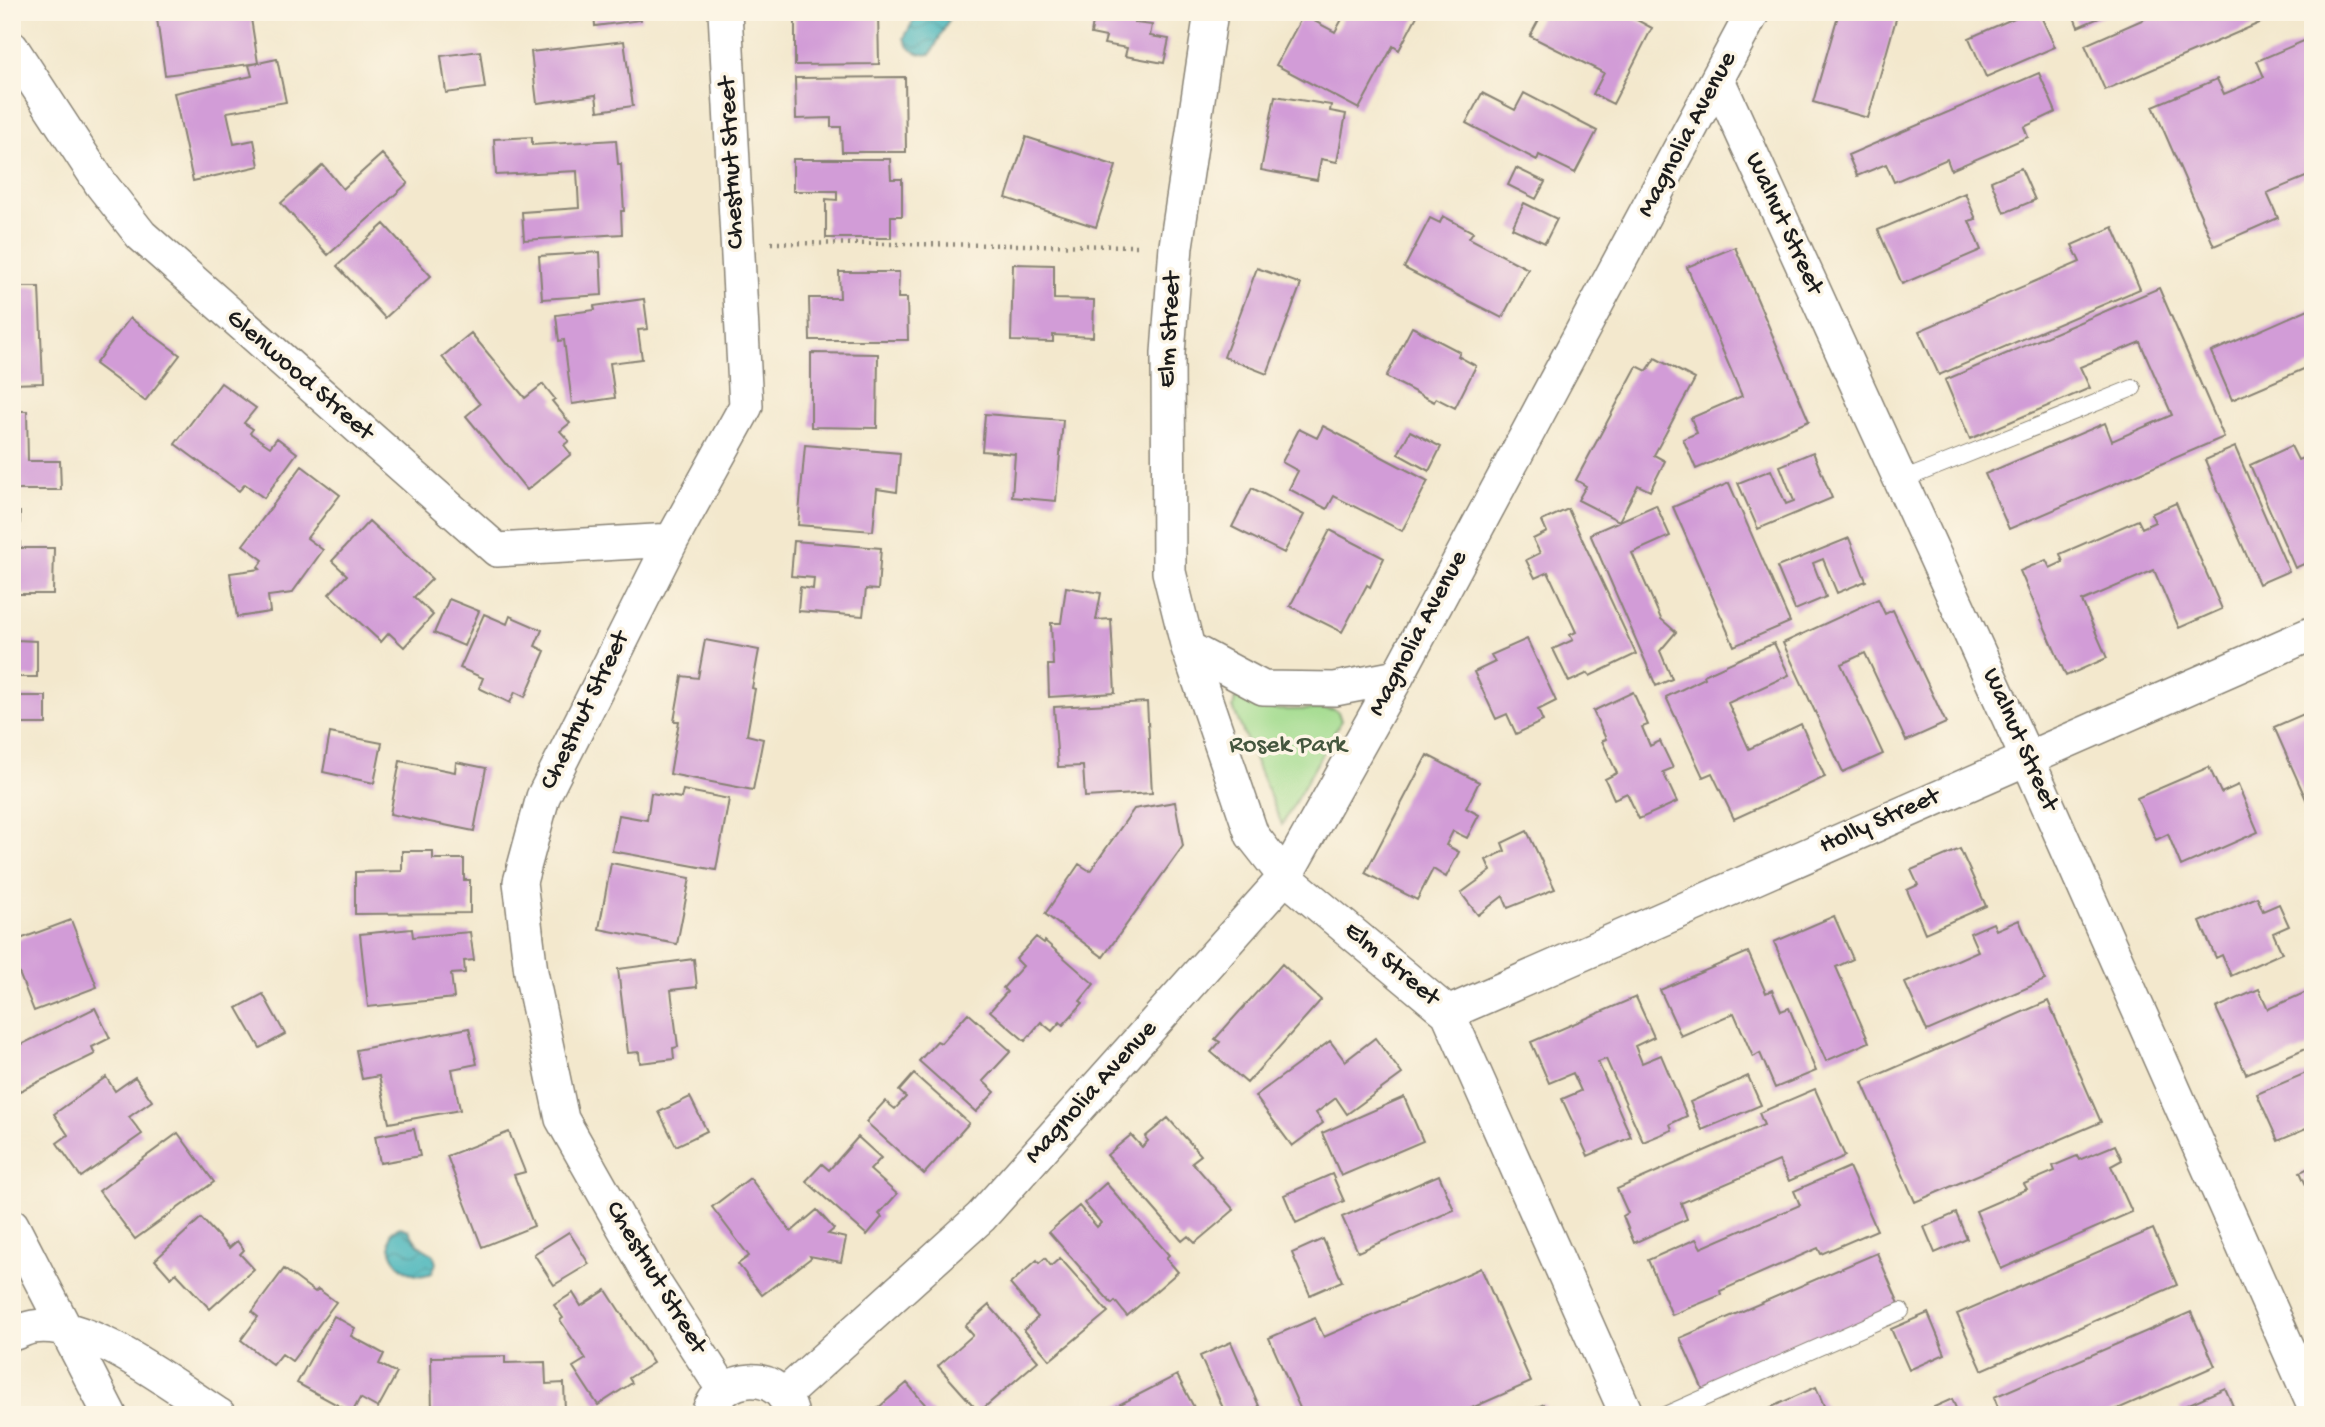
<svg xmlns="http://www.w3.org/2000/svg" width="2325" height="1427" viewBox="0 0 2325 1427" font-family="'Gochi Hand',sans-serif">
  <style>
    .park { fill: #a3dc8f; stroke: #607c56; stroke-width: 2 }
    .water { fill: url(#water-waves); stroke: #2e676a; stroke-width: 2 }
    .building { fill: #d29cd7 }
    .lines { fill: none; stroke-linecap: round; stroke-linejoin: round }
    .service-casing { stroke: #888274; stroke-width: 18 }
    .minor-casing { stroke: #888274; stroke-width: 36 }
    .path { stroke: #888274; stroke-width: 4.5; stroke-dasharray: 2 5; stroke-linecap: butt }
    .service { stroke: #fff; stroke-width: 16 }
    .minor { stroke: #fff; stroke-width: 33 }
    .labels { text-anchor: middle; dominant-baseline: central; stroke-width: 7; stroke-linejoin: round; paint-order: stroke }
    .street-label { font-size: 26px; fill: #1c1c1c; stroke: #fcf5e5 }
    .park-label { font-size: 26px; fill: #44563e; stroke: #fcf5e5 }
  </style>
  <defs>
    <pattern id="water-waves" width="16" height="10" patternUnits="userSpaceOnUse" patternTransform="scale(1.75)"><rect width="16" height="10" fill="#41b2b9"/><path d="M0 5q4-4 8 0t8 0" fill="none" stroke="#369096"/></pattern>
  </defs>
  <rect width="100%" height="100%" fill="#fcf5e5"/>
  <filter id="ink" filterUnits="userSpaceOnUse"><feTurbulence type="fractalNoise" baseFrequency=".0143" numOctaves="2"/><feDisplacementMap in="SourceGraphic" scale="14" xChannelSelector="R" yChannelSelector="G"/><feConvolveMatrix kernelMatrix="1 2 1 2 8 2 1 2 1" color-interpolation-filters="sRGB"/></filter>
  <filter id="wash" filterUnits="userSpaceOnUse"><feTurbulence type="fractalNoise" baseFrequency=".00686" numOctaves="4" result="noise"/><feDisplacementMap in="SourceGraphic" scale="28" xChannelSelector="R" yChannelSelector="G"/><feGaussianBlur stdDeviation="1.57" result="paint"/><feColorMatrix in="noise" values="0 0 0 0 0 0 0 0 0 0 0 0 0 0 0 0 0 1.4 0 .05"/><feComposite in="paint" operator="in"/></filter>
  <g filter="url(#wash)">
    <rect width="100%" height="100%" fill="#f3e8cd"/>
    <path class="park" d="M1241,696l20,9 18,5 54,-1 5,3 3,9 -59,104 -49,-117 2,-9z"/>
    <path class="water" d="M918,12l34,2 -21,40c-13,2 -23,-4 -27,-16z
      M400,1227l9,3c7,14 11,17 24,24l3,9 -4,10c-24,11 -50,-18 -40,-42z"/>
    <g id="blocks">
      <path class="building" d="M156,12h94l8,51 -93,12z
        M594,12h46l1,8 -46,6z
        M795,12h83l1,52 -84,1z
        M1076,12h61l-2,11 17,2 -2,11 19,3 -5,24 -39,-7 2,-8 -23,-4 2,-7 -15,-3 3,-17z
        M1346,12h68l4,2 -19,36 -6,-4 -34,63 -83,-44 27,-50 32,17z
        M1543,12h79l30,16 -39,76 -20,-10 11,-21 -74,-37z
        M1839,12h59l-30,106 -55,-16z
        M2028,12h11l16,35 -69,30 -17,-39z
        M2072,12h41l-35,15z
        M2160,12h125l-180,78 -20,-45z
        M2313,37v151l-5,-12 -41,17 11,25 -64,28 -61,-140 64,-27 7,15 40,-17 -7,-16z
        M624,41l9,65 -35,5 -2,-16 -59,8 -6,-51z
        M480,51l5,37 -39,5 -5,-37z
        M277,59l9,43 -59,10 7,32 20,-4 5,26 -66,15 -19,-88 78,-17 -3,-11z
        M2039,73l17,39 -32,15 4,10 -77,33 -4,-11 -53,23 -8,-18 -29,12 -9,-21z
        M905,77l1,75h-64l-1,-25h-10v-9l-35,1 -1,-41z
        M1482,93l33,17 9,-17 73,38 -22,42 -36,-18 -2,5 -71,-37z
        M1275,96l56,9 -1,6 16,3 -9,48 -16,-3 -4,21 -56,-10z
        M532,137v8l84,-5 2,24h3l3,47h-3l1,23 -98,6 -2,-28 57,-4 -2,-37 -81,4 -2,-36z
        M1026,137l90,29 -20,61 -90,-29z
        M382,154l26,29 -80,72 -47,-52 42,-38 20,24z
        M793,159h97l1,20h11v37h-11v22h-65v-39l11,1v-9h-44z
        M1516,168l29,14 -9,17 -28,-14z
        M2021,168l14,32 -31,13 -13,-32z
        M1965,193l11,26 -7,2 12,29 -79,34 -24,-54z
        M1524,203l33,16 -12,24 -33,-15z
        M1443,216l30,16 -4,6 59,31 -26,49 -98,-50 26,-50 10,5z
        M384,224l47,52 -46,42 -48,-52z
        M2113,227l27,62 -201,86 -20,-44 161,-69 -8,-17z
        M1735,247l74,174 -113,48 -13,-30 14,-6 -6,-15 51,-22 -55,-129z
        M600,252l2,43 -60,4 -3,-43z
        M1013,264l41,1v34l40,1 -1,37 -40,-2v7l-42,-1z
        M1257,268l44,16 -34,90 -43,-17z
        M839,272h60l-1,26h9l1,42h-98l-1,-42h31z
        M12,287h27l4,96 -31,1z
        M2159,288l65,149 -215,92 -24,-55 120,-51 7,18 60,-26 -32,-73 -60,25 10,21 -120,51 -25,-59z
        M644,299l4,30 -10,1 4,29 -32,4 5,35 -43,6 -8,-64 -5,1 -3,-26 39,-5 -1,-4z
        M2313,307v58l-81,35 -21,-48z
        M130,318l50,37 -35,46 -50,-37z
        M1412,327l48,25 -2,4 18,10 -21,42 -19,-10 -2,4 -48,-25z
        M471,333l54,65 18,-14 12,15 -3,2 18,22 -10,8 9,10 -5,4 7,9 -44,36 -61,-74 14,-12 -38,-47z
        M811,353l67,1 -1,74 -66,-1z
        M1655,358l40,21 -41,76 11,6 -15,30 -12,-6 -19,36 -41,-21 8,-14 -10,-6 61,-114 10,5z
        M221,383l35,25 -12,15 9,6 -3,4 20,14 7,-9 20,15 -33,45 -19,-14 -6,7 -64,-47z
        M12,411h15l1,50h32l1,29h-49z
        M985,414l78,6 -7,81 -44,-4 3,-43 -33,-3z
        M1323,426l105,55 -26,50 -68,-35 -7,13 -38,-20 9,-18 -16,-9 17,-33 18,9z
        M1410,431l31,16 -12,24 -31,-17z
        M805,445l95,8 -3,39 -20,-3 -4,42 -75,-6z
        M2291,446l7,14 15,-6v106l-18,8 -45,-103z
        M2235,447l54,124 -30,13 -54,-124z
        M1813,452l19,46 -74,31 -20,-46 33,-13 15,34 8,-3 -14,-35z
        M302,466l38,29 -33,43 16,12 -31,43 -24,3 2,16 -33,5 -7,-44 30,-4 -2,-2 5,-7 -20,-15z
        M1729,483l61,139 -56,24 -61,-139z
        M1252,488l52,27 -20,38 -52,-26z
        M2176,503l46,106 -43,19 -25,-58 -72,31 25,57 -41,18 -46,-105 26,-11 4,8 13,-6 -3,-8 78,-34 4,8 13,-6 -4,-8z
        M1656,505l14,31 -38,17 29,66 15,13 -16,19 12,28 -16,7 -66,-152z
        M1568,509l68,145 -46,22 -2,-3 -19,9 -16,-33 20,-9 -3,-5 6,-3 -28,-60 -13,6 -9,-18 14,-7 -7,-14 14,-7 -5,-11z
        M12,512h8v36h34l-1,46h-41z
        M369,521l63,58 -18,18 19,18 -29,32 -15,-14 -8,9 -52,-48 18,-19 -15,-14z
        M1330,530l54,28 -14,29 -3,-2 -25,47 -52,-26z
        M1849,538l17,43 -29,12 -14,-34 -10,4 13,34 -31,13 -18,-43z
        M794,541l87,7 -3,42 -12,-1 -3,27 -65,-5 2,-24 13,2 1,-11 -23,-2z
        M1066,587l35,6 -5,27 15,-1 4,74 -66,4 -1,-32h5l-2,-42h10z
        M449,599l30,12 -15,35 -30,-13z
        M1878,599l7,15 8,-4 53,113 -40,18 -41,-88 -24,11 42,90 -40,18 -60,-129z
        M12,608h3v32l22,1v36h-25z
        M484,614l23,10 3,-8 32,14 -7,16 10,5 -20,46 -10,-5 -5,11 -31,-15 4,-10 -23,-10z
        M1527,639l29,62 -18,9 5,11 -27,13 -9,-20 -11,5 -22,-47 21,-10 -4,-7z
        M705,640l54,10 -7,38 3,1 -8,46 16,4 -10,51 -83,-16 9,-53h-5l8,-45 16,2z
        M1774,643l15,32 -61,28 21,46 52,-25 24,53 -91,42 -22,-46 -9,4 -37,-80 39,-19 -1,-3z
        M1633,692l15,33 -6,2 8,19 10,-5 13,27 -10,4 14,30 -38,17 -12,-26 -13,6 -9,-20 12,-6 -15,-32 4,-2 -13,-28z
        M12,696h34v28h-34z
        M1147,702l5,91 -67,4 -2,-31 -25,1 -4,-60z
        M2313,710v105l-39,-88z
        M330,733l52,10 -8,40 -51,-11z
        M1427,755l52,27 -13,26 13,7 -12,23 -14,-7 -7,14 13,7 -13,25 -13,-8 -16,31 -52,-27z
        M400,761l55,11 1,-10 30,6 -12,63 -84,-17z
        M2209,767l12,26 17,-8 20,47 -77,34 -13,-32 -12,6 -19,-42z
        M683,790l46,9 -13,71 -104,-19 7,-36 28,5 4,-27 30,5z
        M1175,802l8,44 -80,111 -58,-43 34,-50 11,7 44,-62z
        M1527,831l28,58 -47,19 -5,-12 -25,19 -17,-22 30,-22 -5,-11 19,-9 -3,-8z
        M1960,849l26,57 -61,27 -18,-43 11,-5 -7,-15z
        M402,851h31v8h31v21h6v33l-115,1v-42l47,-1z
        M611,863l79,15 -13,66 -78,-15z
        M2257,897l6,14 16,-7 10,22 -16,7 9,20 -51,23 -9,-21 -6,3 -16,-36z
        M1834,916l19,43 -17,8 33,75 -43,19 -52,-119z
        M71,920l26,67 -63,24 -22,-56v-13z
        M2019,920l26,60 -118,51 -22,-48 73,-32 -8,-18 23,-10 3,7z
        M412,929l1,8 57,-5 4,28 -10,1 1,12 -14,1 3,24 -86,9 -8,-73z
        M1036,937l8,6 1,-2 49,43 -14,17 3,2 -20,22 -3,-3 -8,9 -11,-9 -16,19 -35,-30 17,-19 -4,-4 20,-22 -7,-7z
        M1748,952l18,41 6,-3 9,21 8,-3 27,63 -41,17 -15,-35 -7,4 -19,-44 -53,23 -21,-46z
        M694,959l3,28 -26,3 7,57 -5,1 1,11 -34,4 -1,-11 -11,1 -10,-84z
        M1282,964l39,36 -74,83 -36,-31 9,-10 -5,-3z
        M2259,989l9,20 45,-20v56l-67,29 -30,-66z
        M263,994l22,40 -25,14 -23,-40z
        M1636,997l18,40 -19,9 7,17 19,-8 26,61 -17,8 2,6 -29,12 -37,-83 -8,3 33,75 -43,19 -26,-57 19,-8 -8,-18 -24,10 -18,-41z
        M2048,1001l53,121 -186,80 -53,-120z
        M95,1008l15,30 -18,9 3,7 -75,37 -8,-14v-28z
        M968,1013l43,38 -28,30 12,11 -19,20 -57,-51 18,-20 4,2z
        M469,1028l8,36 -25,5 8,41 -71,13 -10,-47 -17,3 -6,-29z
        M1375,1038l27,36 -55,40 -11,-16 -20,15 7,10 -31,23 -37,-50 75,-55 15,20z
        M2313,1070v56l-35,15 -21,-47z
        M914,1074l55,49 -45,51 -58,-52 19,-21 10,8 11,-12 -7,-6z
        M1748,1076l13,29 -59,25 -12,-28z
        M106,1077l9,14 20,-14 17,24 -23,16 13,17 -61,43 -24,-34 11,-8 -14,-21z
        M1815,1089l30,67 -56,25 -10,-20 -98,42 6,16 -53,24 -11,-27 5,-3 -11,-24 147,-64 -5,-12z
        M690,1097l17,34 -31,15 -17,-34z
        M1404,1097l19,44 -82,35 -19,-43z
        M1168,1118l33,37 -9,7 42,48 -39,33 -7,-7 -6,5 -75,-86 24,-20 11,12 6,-6 -3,-4z
        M414,1129l6,27 -40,7 -5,-27z
        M509,1132l16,40 -11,3 20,51 -52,21 -35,-91z
        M178,1133l36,49 -79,57 -36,-48z
        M858,1137l23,21 -11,12 27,24 -18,20 3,3 -15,18 -61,-54 16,-17 7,6z
        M2115,1145l7,15 -11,6 21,46 -131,57 -25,-58 51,-22 -3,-5 31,-13 -2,-5 24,-10 2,4z
        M2313,1166v34l-13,-28z
        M1849,1167l28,63 -56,24 -3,-6 -98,43 1,4 -49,20 -24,-55 48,-21 5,9 99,-43 -6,-14z
        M1332,1174l12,27 -48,22 -12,-28z
        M1439,1175l15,35 -96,42 -16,-35z
        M750,1178l41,54 26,-22 17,19 -6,5 18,4 -5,24 -31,-6 1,2 -49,37 -24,-31 11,-8 -37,-49z
        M1106,1183l63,72 -3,3 12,14 -51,44 -12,-15 -3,3 -63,-72 30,-26 18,21 4,-4 -17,-20z
        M1956,1213l11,26 -32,14 -11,-26z
        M201,1218l28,30 8,-7 7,9 -4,4 14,15 -44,40 -34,-36 -5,5 -16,-18z
        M2153,1229l24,56 -195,85 -25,-56z
        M569,1232l20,32 -35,21 -20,-31z
        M1323,1239l19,42 -32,14 -18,-42z
        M1877,1253l23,53 -196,86 -24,-54z
        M1045,1258l6,8 9,-8 48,54 -58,48 -26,-30 14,-13 -28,-33 27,-24 2,3z
        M1481,1268l50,114 -75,33h-153l-34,-77 46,-20 9,19z
        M284,1269l31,23 3,-3 18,13 -44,59 -10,-7 -9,11 -32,-25 17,-23 -6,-5z
        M606,1290l47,73 -24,15 3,5 -34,22 -25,-38 13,-8 -26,-39 3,-2 -9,-13 19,-12 8,13z
        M989,1305l49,56 -59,51 -41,-46 35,-31 -8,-9z
        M2191,1312l24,54 -111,49h-103l-7,-18z
        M1928,1313l17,41 -36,16 -18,-41z
        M334,1316l21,12 -4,8 33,18 -5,10 18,9 -19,35 -18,-10 -8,15 -55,-30z
        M1231,1342l32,73h-37l-26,-59z
        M505,1356v7l40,-1 1,22 18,-1 1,28h-18v4h-115l-1,-58z
        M1177,1375l21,40h-99z
        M907,1383l27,32h-64z
        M1816,1387l12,28h-74z
        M2225,1388l12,27h-54l-3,-7z
        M1952,1399l7,16h-43z
        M1544,1404l5,11h-29z"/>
    </g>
  </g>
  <g filter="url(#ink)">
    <use href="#blocks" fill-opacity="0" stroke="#888274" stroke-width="2"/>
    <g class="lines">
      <g class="service-casing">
        <path id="service" d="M1900,481l233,-93
          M1665,1415l236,-104"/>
      </g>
      <g class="minor-casing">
        <path id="minor" d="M1211,12l-35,234 -8,107 1,219 19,76 64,187 33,42 163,136 179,402
          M12,48l89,136 40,51 356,315 175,-10
          M1718,80l309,678 286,646
          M1188,648l75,40 72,1 62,-12
          M1448,1013l865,-380
          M12,1225l98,190
          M12,1334c7,-2 14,-6 21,-7 55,-9 140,59 186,88
          M723,1389l-66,-102 -95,-168 -31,-147 -11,-90 23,-85 129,-257 74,-134 -21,-394
          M783,1396l198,-179 304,-340 112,-200 356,-665
          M707,1415c15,-44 75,-47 85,0"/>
      </g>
      <path class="path" d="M771,243l369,3"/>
      <use href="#service" class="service"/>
      <use href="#minor" class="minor"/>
    </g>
  </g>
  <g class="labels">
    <g class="street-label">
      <text transform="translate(1688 135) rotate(-62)">Magnolia Avenue</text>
      <text transform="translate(733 163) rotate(-93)">Chestnut Street</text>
      <text transform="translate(1783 224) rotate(65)">Walnut Street</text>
      <text transform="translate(1171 330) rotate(-87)">Elm Street</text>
      <text transform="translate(299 376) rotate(41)">Glenwood Street</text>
      <text transform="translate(1419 634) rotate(-62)">Magnolia Avenue</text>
      <text transform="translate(586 711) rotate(-64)">Chestnut Street</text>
      <text transform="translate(2019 740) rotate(66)">Walnut Street</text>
      <text transform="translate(1880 822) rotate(-24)">Holly Street</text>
      <text transform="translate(1391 965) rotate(40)">Elm Street</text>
      <text transform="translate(1092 1093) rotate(-48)">Magnolia Avenue</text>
      <text transform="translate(655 1278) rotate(59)">Chestnut Street</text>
    </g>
    <g class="park-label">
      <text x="1288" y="746">Rosek Park</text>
    </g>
  </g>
  <rect width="2325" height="1427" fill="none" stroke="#fcf5e5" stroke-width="42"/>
</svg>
